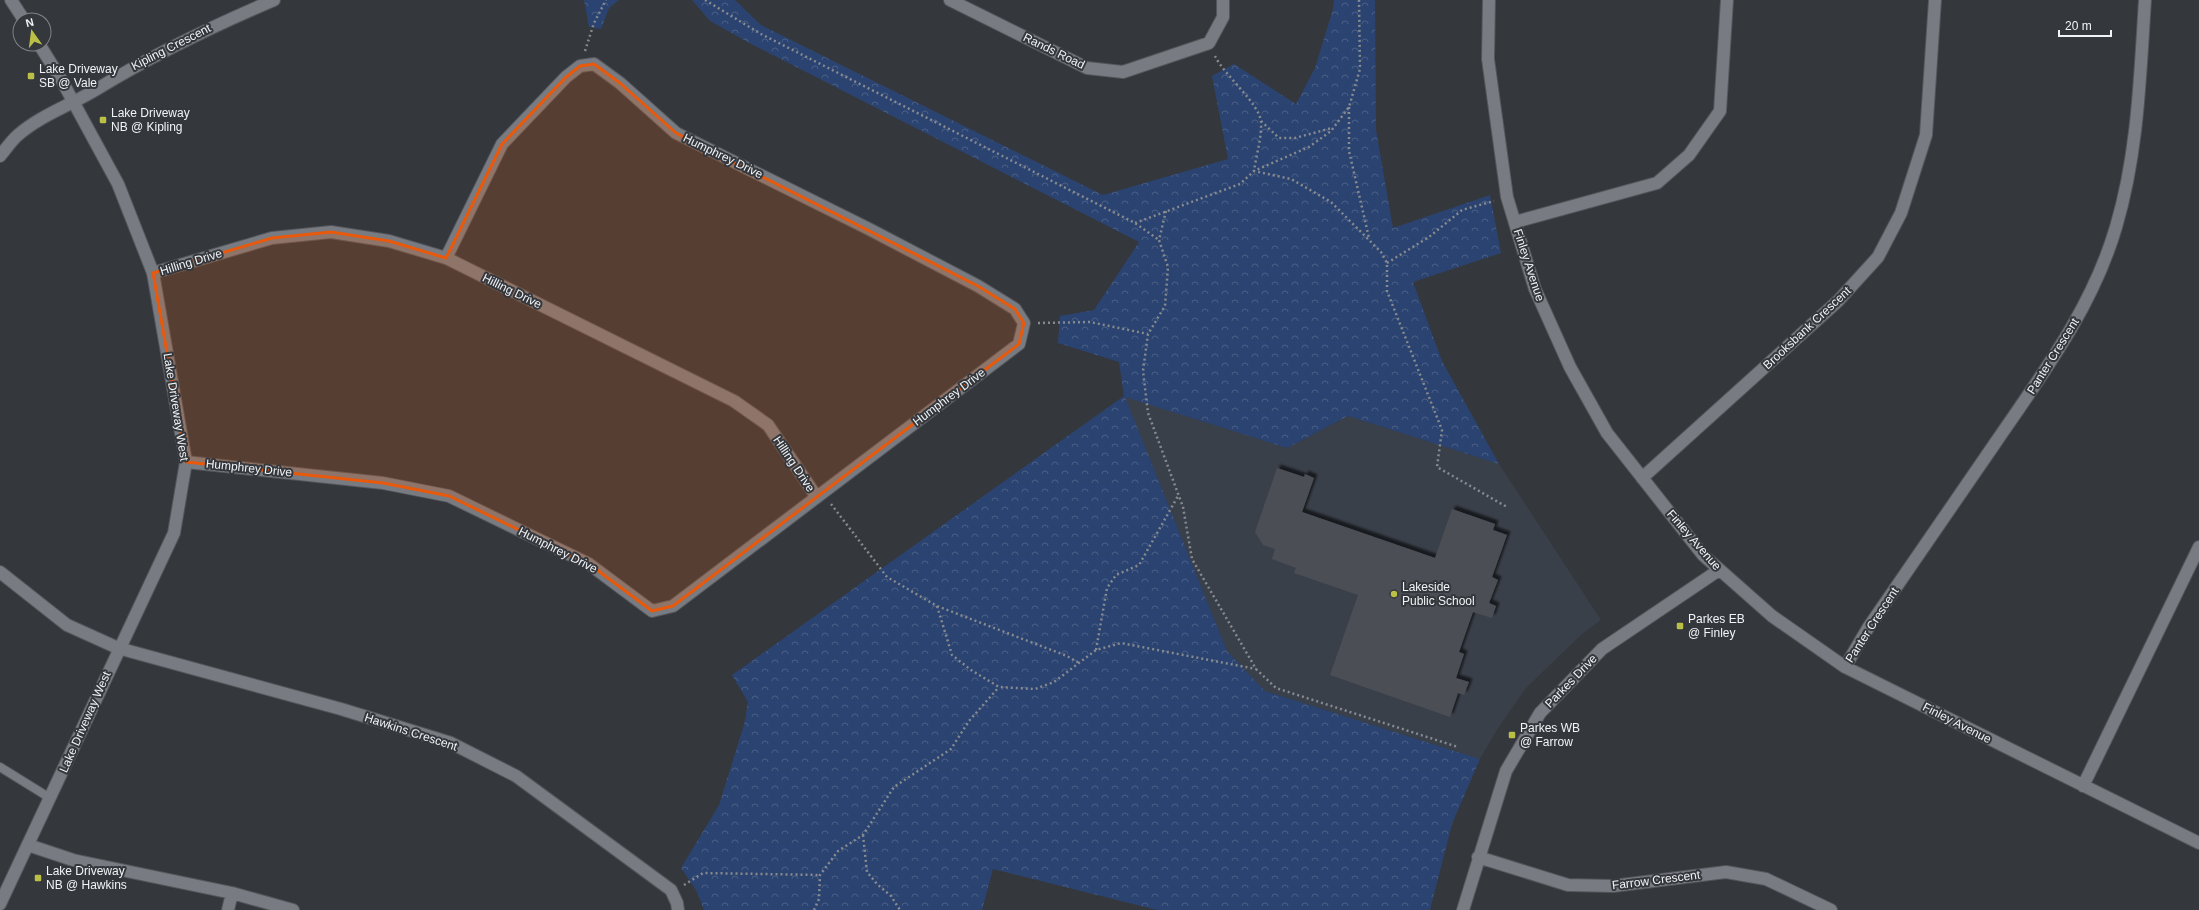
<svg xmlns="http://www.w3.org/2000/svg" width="2199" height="910" viewBox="0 0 2199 910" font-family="Helvetica,sans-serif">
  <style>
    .built { fill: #3a404a }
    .park { fill: url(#park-crowns) }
    .building { fill: #4c4f54; filter: url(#shadow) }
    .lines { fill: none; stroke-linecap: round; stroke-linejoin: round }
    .lane-casing { stroke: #53555a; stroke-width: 10 }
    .street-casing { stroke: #53555a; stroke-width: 14 }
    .secondary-casing { stroke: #53555a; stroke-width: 14 }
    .path { stroke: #878a8e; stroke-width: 2.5; stroke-dasharray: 2 3; stroke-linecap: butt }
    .lane { stroke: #787b81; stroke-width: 8 }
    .street { stroke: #787b81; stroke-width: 12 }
    .secondary { stroke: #787b81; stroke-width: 12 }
    .marked { fill: #e8590c; fill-opacity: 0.2; stroke: #e8590c; stroke-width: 3; stroke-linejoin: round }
    .poi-dot { fill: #bac045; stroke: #34373c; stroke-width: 1.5 }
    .labels { text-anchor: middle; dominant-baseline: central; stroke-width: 4; stroke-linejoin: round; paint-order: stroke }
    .street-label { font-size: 12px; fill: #f1f3f6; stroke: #34373c }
    .poi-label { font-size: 12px; fill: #f1f3f6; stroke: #34373c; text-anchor: start }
  </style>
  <defs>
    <pattern id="park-crowns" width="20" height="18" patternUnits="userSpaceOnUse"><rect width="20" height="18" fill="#2b4370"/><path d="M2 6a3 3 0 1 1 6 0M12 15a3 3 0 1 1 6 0" fill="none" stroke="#4a5f85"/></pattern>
    <filter id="shadow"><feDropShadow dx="3.5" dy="-3.5" stdDeviation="1" flood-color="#0009"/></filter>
  </defs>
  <rect width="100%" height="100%" fill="#34373c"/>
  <path class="built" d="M1124,396l163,52 61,-32 151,48 102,156 -20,15 -55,53 -28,40 -18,31 -215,-68 -38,-40z"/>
  <path class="park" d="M584,0h35l-10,8 -8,21 -12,-2z
    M692,0h43l26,25 342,170 125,-36 -16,-83 22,-12 62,40 19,-36 18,-59 1,-9h41l1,130 17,98 97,-33 11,58 -88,29 29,79 57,103 -151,-48 -61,32 -162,-51 102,254 38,40 215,68 -28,65 -22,86h-273l-164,-41 -11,41h-278l-8,-20 -15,-22 38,-63 25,-80 4,-23 -16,-27 392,-279 -5,-34 -61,-19 2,-27 34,-6 45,-68 -386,-197 -43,-24z"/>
  <path class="building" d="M1277,468l27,9 1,-3 9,4 -12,34 133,46 17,-49 43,15 -2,6 14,5 -15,42 6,3 -9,23 7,3 -4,12 -19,-6 -14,40 5,2 -8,24 13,4 -5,13 -6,-2 -8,24 -120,-42 28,-80 -64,-22 2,-5 -24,-9 3,-10 -12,-4 -8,-13z"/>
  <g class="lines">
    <g class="lane-casing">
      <path id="lane" d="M0,767l50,31"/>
    </g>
    <g class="street-casing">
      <path id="street" d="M950,0l137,68 36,4 86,-29 14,-26v-17
        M1489,0l-1,59 19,138 28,92 35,78 37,66 96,122 69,61 73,51 354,176
        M0,156c6,-7 11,-15 18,-21 23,-20 53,-30 79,-46 57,-35 116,-63 177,-89
        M1515,222l142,-39 32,-28 31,-44 7,-111
        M153,273l119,-35 59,-6 58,9 57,17 288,143 34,24 48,71
        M186,462l197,21 66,13 140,68 63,47 21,-5 346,-262 5,-21 -9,-14 -37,-23 -109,-57 -193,-96 -56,-50 -26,-19 -14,2 -14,11 -64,67 -56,114
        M1642,478l196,-177 40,-44 23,-44 25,-78 9,-135
        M0,572l67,53 51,23 223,61 110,34 65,33 155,114 6,13 1,7
        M1845,667l23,-39c44,-63 87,-126 130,-189 46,-67 95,-133 118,-212 22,-74 24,-151 29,-227
        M2083,786l116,-239
        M28,845l45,15 159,33 61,17
        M1478,857l90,28 45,1 113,-14 40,7 65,31
        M228,910l4,-17
        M1463,910l43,-139 34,-58 62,-64 117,-79"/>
    </g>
    <g class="secondary-casing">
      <path id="secondary" d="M11,0l13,20
        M0,904l174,-371 12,-71 -33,-189 -35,-89 -56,-103 -23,-37"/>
    </g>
    <path class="path" d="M705,0l56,34 374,189 24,17
      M585,51l9,-28 12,-23
      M1215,56c9,19 45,48 46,66 1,15 -5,34 -7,49l37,8 40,23 50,50 6,11v28l55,139 -5,37 70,40
      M1349,107v44l20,87
      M1261,121l18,17h16l37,-10
      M1166,211l-7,29 9,27 -3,39 -17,28 -5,37 5,42 35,94 9,52 64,110 20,19 182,59
      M1135,223l105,-39 14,-13 55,-24 22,-16 18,-24 11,-38 -1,-69
      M1387,263l42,-26 33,-27 32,-9
      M1038,323l52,-1 58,12
      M831,504l56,73 50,29 130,50 12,7
      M937,606l15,49 19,15 28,17 36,2 19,-7 42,-32 25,-7 135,26
      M1096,650l11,-62 9,-13 23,-10 39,-69
      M863,835l4,37 10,12 14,12 9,14
      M684,885l19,-12 117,2
      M814,910l5,-11 1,-24 18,-24 25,-16 31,-48 57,-38 18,-28 30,-34"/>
    <use href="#lane" class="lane"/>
    <use href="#street" class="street"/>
    <use href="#secondary" class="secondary"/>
  </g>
  <path class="marked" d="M594,64l26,19 56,50 302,153 37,23 9,14 -5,21 -346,262 -21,5 -63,-47 -140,-68 -66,-13 -197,-21 -33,-189 119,-35 59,-6 58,9 57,17 56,-114 64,-67 14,-11z"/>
  <g class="poi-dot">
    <rect x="27" y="72" width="8" height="8" rx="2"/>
    <rect x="99" y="116" width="8" height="8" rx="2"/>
    <circle cx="1394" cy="594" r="4"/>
    <rect x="1676" y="622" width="8" height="8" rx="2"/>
    <rect x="1508" y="731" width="8" height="8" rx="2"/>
    <rect x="34" y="874" width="8" height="8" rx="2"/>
  </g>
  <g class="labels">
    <g class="street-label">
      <text transform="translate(171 47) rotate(-27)">Kipling Crescent</text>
      <text transform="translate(1054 51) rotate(26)">Rands Road</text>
      <text transform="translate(723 156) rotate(26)">Humphrey Drive</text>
      <text transform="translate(191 262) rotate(-17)">Hilling Drive</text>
      <text transform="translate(1529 265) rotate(72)">Finley Avenue</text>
      <text transform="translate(512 291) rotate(26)">Hilling Drive</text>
      <text transform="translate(1807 328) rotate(-43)">Brooksbank Crescent</text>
      <text transform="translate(2053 356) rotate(-58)">Panter Crescent</text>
      <text transform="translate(949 397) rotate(-37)">Humphrey Drive</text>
      <text transform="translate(176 407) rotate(81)">Lake Driveway West</text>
      <text transform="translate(794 464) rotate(56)">Hilling Drive</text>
      <text transform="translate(249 468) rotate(6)">Humphrey Drive</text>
      <text transform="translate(1694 540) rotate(49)">Finley Avenue</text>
      <text transform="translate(558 550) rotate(27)">Humphrey Drive</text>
      <text transform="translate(1872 625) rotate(-57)">Panter Crescent</text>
      <text transform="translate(1571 681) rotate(-46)">Parkes Drive</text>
      <text transform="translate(85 722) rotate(-66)">Lake Driveway West</text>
      <text transform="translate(1957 723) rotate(27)">Finley Avenue</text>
      <text transform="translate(411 732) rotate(18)">Hawkins Crescent</text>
      <text transform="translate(1656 880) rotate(-7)">Farrow Crescent</text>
    </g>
    <g class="poi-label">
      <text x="39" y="69">Lake Driveway<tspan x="39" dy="14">SB @ Vale</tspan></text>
      <text x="111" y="113">Lake Driveway<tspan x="111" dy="14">NB @ Kipling</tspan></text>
      <text x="1402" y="587">Lakeside<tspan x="1402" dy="14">Public School</tspan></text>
      <text x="1688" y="619">Parkes EB<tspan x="1688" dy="14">@ Finley</tspan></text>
      <text x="1520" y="728">Parkes WB<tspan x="1520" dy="14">@ Farrow</tspan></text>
      <text x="46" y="871">Lake Driveway<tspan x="46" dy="14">NB @ Hawkins</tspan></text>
    </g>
  </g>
  <g transform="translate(32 32) rotate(346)"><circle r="19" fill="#34373c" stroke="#808286"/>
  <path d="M0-3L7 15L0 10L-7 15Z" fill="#bac045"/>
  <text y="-6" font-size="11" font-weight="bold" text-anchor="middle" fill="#f1f3f6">N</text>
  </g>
  <path d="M2059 30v6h52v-6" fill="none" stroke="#f1f3f6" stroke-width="2"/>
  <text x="2065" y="30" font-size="12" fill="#f1f3f6" stroke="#34373c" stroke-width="3" paint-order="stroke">20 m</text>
</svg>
